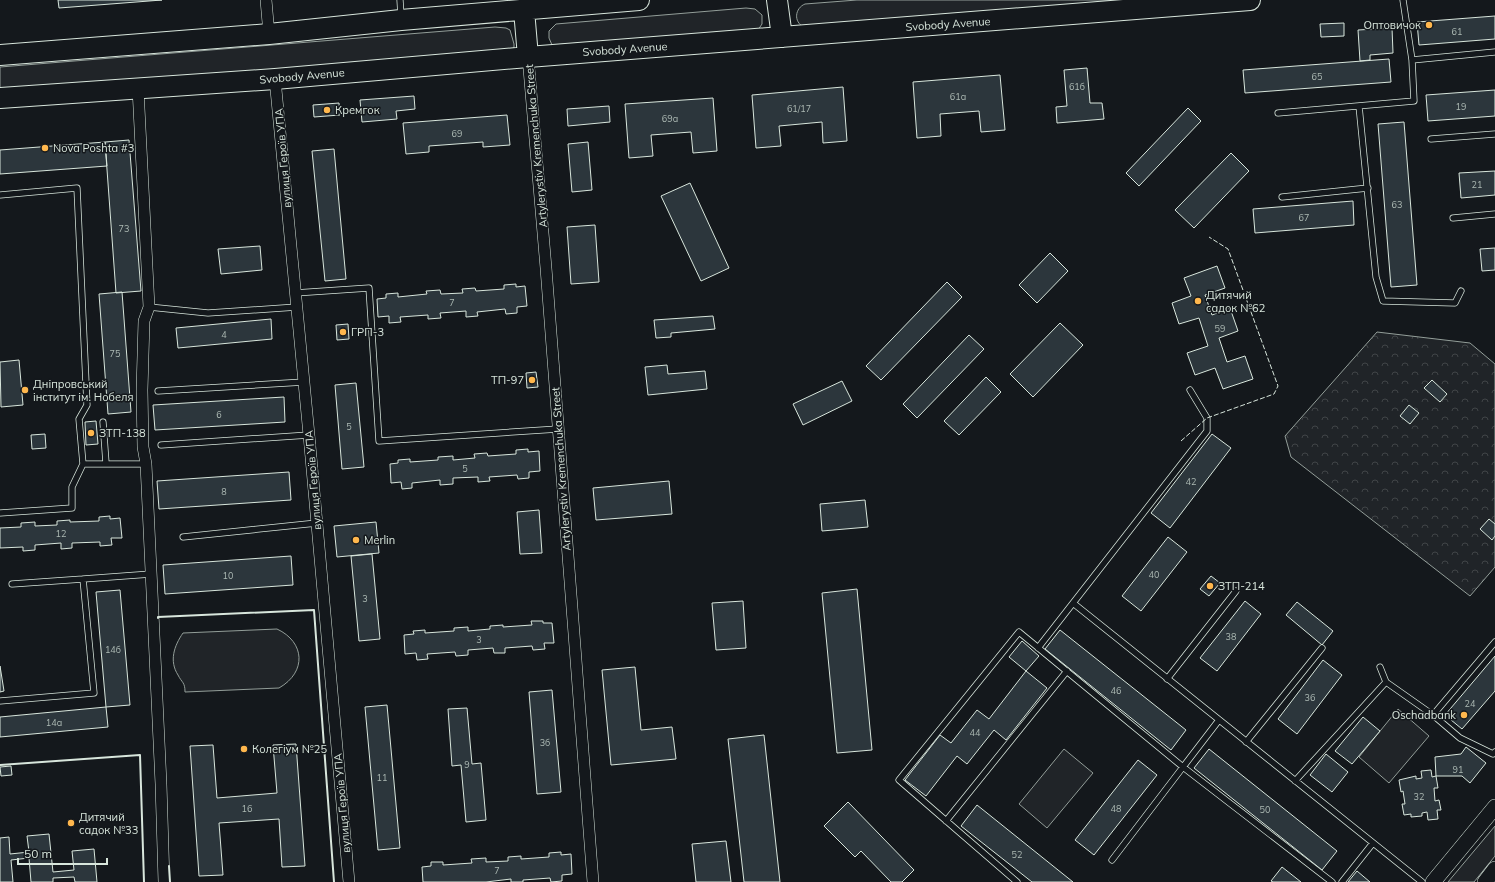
<svg xmlns="http://www.w3.org/2000/svg" width="1495" height="882" viewBox="0 0 1495 882" font-family="Mulish,sans-serif">
  <style>
    .green { fill: #202428; stroke: #939e99 }
    .forest { fill: url(#forest-crowns); stroke: #939e99 }
    .building { fill: #2c363c; stroke: #d8e6dc }
    .lines { fill: none; stroke-linecap: round; stroke-linejoin: round }
    .lane-casing { stroke: #d8e6dc; stroke-width: 7 }
    .street-casing { stroke: #d8e6dc; stroke-width: 12 }
    .secondary-casing { stroke: #d8e6dc; stroke-width: 16 }
    .highway-casing { stroke: #d8e6dc; stroke-width: 22 }
    .lane { stroke: #14181c; stroke-width: 5.5 }
    .street { stroke: #14181c; stroke-width: 11 }
    .secondary { stroke: #14181c; stroke-width: 15 }
    .highway { stroke: #14181c; stroke-width: 20 }
    .fence { stroke: #d8e6dc; stroke-width: 1; stroke-dasharray: 5 2; stroke-linecap: butt }
    .wall { stroke: #d8e6dc; stroke-width: 2 }
    .poi-dot { fill: #ffb74d; stroke: #14181c; stroke-width: 1.5 }
    .labels { text-anchor: middle; dominant-baseline: central; stroke-width: 3; stroke-linejoin: round; paint-order: stroke }
    .number-label { font-size: 9px; fill: #adbab4 }
    .street-label { font-size: 11px; fill: #d8e6dc; stroke: #14181c }
    .poi-label { font-size: 11px; fill: #d8e6dc; stroke: #14181c; text-anchor: start }
  </style>
  <defs>
    <pattern id="forest-crowns" width="20" height="18" patternUnits="userSpaceOnUse"><rect width="20" height="18" fill="#202428"/><path d="M2 6a3 3 0 1 1 6 0M12 15a3 3 0 1 1 6 0" fill="none" stroke="#404447"/></pattern>
  </defs>
  <rect width="100%" height="100%" fill="#14181c"/>
  <path class="green" d="M857,0h287l-340,27c-11,-5 -9,-19 1,-23z
    M746,8l9,1 7,6v9l-4,6 -206,15 -3,-7v-7l7,-7z
    M495,27l11,1 4,2 4,14v4l-5,3 -509,40v-24z
    M277,629c28,13 30,43 2,59l-94,4c0,-10 -3,-9 -7,-17 -9,-14 -4,-29 5,-42z
    M1398,709l31,27 -40,47 -30,-26z
    M1064,749l29,24 -46,55 -28,-24z
    M1495,826v30l-21,26h-26z"/>
  <path class="forest" d="M1377,332l93,11 25,21v203l-25,29 -179,-139 -6,-21z"/>
  <path class="building" d="M58,0h104l-103,8z
    M1495,16v23l-76,6 -2,-23z
    M1344,23v13l-23,1 -1,-13z
    M1392,28l1,25 -23,2v5l-10,1 -2,-31z
    M1389,59l2,23 -146,11 -2,-23z
    M1087,68l3,35h12l2,16 -47,4 -1,-16 11,-1 -3,-36z
    M1000,75l5,55 -24,2 -2,-21 -39,3 1,22 -24,2 -4,-56z
    M843,87l4,54 -24,2 -1,-21 -43,4 2,20 -25,2 -4,-53z
    M1495,90v26l-67,5 -2,-26z
    M414,96l1,13 -19,2 1,8 -35,3 -2,-22z
    M713,98l4,53 -24,2 -2,-21 -40,3 2,21 -24,2 -4,-54z
    M339,103l1,12 -26,2 -1,-12z
    M609,106l1,16 -42,4 -1,-17z
    M1188,108l13,13 -62,65 -13,-13z
    M507,115l3,30 -27,2v-5l-54,4v6l-23,2 -3,-31z
    M1404,122l13,163 -26,2 -13,-163z
    M129,140l12,151 -25,2 -11,-151z
    M105,142l2,24 -107,8v-24z
    M588,142l4,48 -20,2 -4,-48z
    M334,149l12,130 -21,2 -13,-130z
    M1231,153l18,18 -55,57 -19,-18z
    M1495,171v24l-34,3 -2,-25z
    M690,183l39,85 -28,13 -40,-85z
    M1353,201l1,24 -99,8 -2,-24z
    M595,225l4,57 -28,2 -4,-57z
    M260,246l2,24 -41,4 -3,-25z
    M1495,248v22l-13,1 -2,-22z
    M1050,253l18,18 -31,32 -18,-18z
    M1217,266l8,22 -20,7 7,20 18,-7 8,23 -19,7 8,24 18,-6 8,23 -30,10 -8,-21 -20,7 -8,-22 21,-7 -9,-28 -20,6 -7,-21 19,-7 -7,-18z
    M947,282l15,15 -81,83 -15,-14z
    M516,284v3l9,-1 2,20 -10,1v6l-11,1 -1,-5 -28,3 1,4 -12,1v-6l-26,2 1,5 -13,1v-4l-28,2 1,5 -12,1v-7l-11,1 -1,-18 9,-1v-4l12,-1v4l29,-3 -1,-3 14,-1 1,4 22,-1 -1,-4 13,-1 1,3 28,-2v-4z
    M122,292l9,120 -23,2 -9,-120z
    M713,316l2,13 -44,4v4l-15,1 -2,-18z
    M271,319l1,20 -94,9 -2,-20z
    M1060,323l23,22 -50,52 -23,-23z
    M348,324l1,15 -12,1 -1,-15z
    M969,335l15,14 -67,69 -14,-14z
    M19,360l4,45 -22,2 -1,-45z
    M667,365l1,9 37,-3 2,18 -59,6 -3,-28z
    M536,372l2,15 -11,1 -1,-15z
    M986,377l15,15 -42,43 -15,-14z
    M1432,380l15,14 -7,8 -16,-14z
    M842,381l10,20 -49,24 -10,-21z
    M356,383l8,84 -22,2 -7,-84z
    M284,397l1,25 -130,8 -2,-25z
    M1409,405l10,8 -9,11 -10,-8z
    M96,421l2,23 -12,1 -1,-23z
    M45,434l1,14 -14,1 -1,-14z
    M1212,434l19,14 -61,80 -19,-15z
    M528,449v3l11,-1 1,20 -11,1v6l-11,1 -1,-4 -28,2 1,4 -12,1v-5l-25,1v6l-13,1v-5l-28,3v5l-10,1 -1,-7 -10,1 -1,-19 8,-1v-3l12,-1v3l28,-2v-3l15,-1v4l22,-2 -1,-4 13,-1 1,3 28,-2v-4z
    M289,472l2,28 -132,9 -2,-28z
    M669,481l3,33 -76,6 -3,-32z
    M865,500l3,27 -46,4 -2,-27z
    M539,510l3,43 -22,1 -3,-42z
    M110,516v3l10,-1 2,20h-11l1,7 -12,1v-4l-28,1v5l-11,1v-6l-26,2v5l-12,1v-4l-23,1v-20l21,-1v-4l14,-1v4l22,-1v-4l13,-1v2l29,-1v-4z
    M1489,519l6,5v12l-3,4 -12,-11z
    M376,522l3,31 -42,4 -3,-31z
    M1168,537l19,15 -46,59 -19,-15z
    M372,554l8,85 -21,2 -8,-85z
    M291,556l2,29 -128,9 -2,-29z
    M1211,576l9,7 -11,13 -9,-7z
    M857,589l15,161 -35,3 -15,-160z
    M120,590l10,115 -24,2 -10,-115z
    M743,601l3,47 -30,2 -4,-47z
    M1245,601l16,13 -44,57 -17,-13z
    M1297,602l36,29 -11,14 -36,-30z
    M531,621h12v2h9l2,20h-10l1,6 -12,1 -1,-4 -27,2v5h-11l-1,-5 -25,2v5l-12,1 -1,-4 -28,2 1,5 -11,1 -1,-7 -11,1 -1,-19 10,-1 -1,-3 12,-1v3l29,-2v-3l14,-1v4l22,-2v-3l13,-1v2l29,-2z
    M1060,630l126,100 -15,20 -126,-101z
    M1022,641l17,15 -13,15 -17,-14z
    M1495,656v35l-33,38 -17,-14z
    M1323,660l19,15 -45,59 -19,-15z
    M0,666l4,25 -4,1z
    M635,667l6,63 31,-3 4,32 -65,6 -9,-95z
    M1026,671l21,17 -41,52 -12,-10 -27,34 -10,-8 -31,40 -21,-16 35,-45 11,8 26,-33 12,9z
    M552,690l9,102 -24,2 -8,-102z
    M387,705l13,143 -22,2 -13,-143z
    M106,707l2,20 -108,10v-20z
    M467,708l5,56 9,-1 5,57 -20,2 -5,-57 -9,1 -4,-57z
    M1363,717l17,14 -28,33 -17,-13z
    M764,735l16,147h-36l-16,-143z
    M296,744l9,122 -23,1 -3,-48 -60,4 4,52 -24,1 -9,-130 23,-1 4,53 60,-5 -4,-48z
    M1466,747l20,16 -16,20 -8,-7h-26l-1,-19 26,-3z
    M1209,749l128,102 -15,19 -128,-102z
    M1326,754l22,18 -16,20 -22,-17z
    M1138,760l19,15 -63,80 -19,-15z
    M11,766l1,9 -11,1 -1,-9z
    M1431,770l1,7 4,-1 2,12h-4l1,13 4,-1 2,10h-4l1,9 -10,1 -1,-8 -5,1v3l-11,1v-3l-7,1 -2,-11h3l-2,-13 -2,1 -2,-12 17,-4v3l6,-1 -1,-7z
    M848,802l66,68 -12,12h-11l-30,-31 -6,6 -31,-31z
    M977,805l96,77h-41l-71,-56z
    M49,834l4,38 21,-2 -2,-19 22,-2 3,33h-22l-1,-5 -21,1v4h-22l-2,-24 -18,2 2,22h-13v-44l9,-1 1,17 19,-2 -2,-16z
    M726,841l5,41h-35l-4,-38z
    M561,852v3l10,-1 1,20 -10,1v6l-11,1 -1,-4 -27,2v2h-12v-3l-25,3h-63l-1,-15 9,-1v-4h12v3l29,-2 -1,-4 15,-1v4l22,-1v-4l13,-1v3l28,-2v-4z
    M1282,867l19,15h-28l-2,-1z
    M1357,871l13,11h-22z"/>
  <g class="lines">
    <g class="lane-casing">
      <path id="lane" d="M400,0l1,16
        M1412,60l83,-8
        M1359,106l17,171 7,24 72,2 6,-12
        M1278,113l136,-12 -2,-41 -9,-60
        M1431,139l64,-5
        M0,195l77,-7 10,217 -8,14 4,45
        M1282,197l86,-9
        M1453,218l42,-4
        M295,293l74,-5 10,153 179,-12
        M149,307l59,6 89,-6
        M158,391l146,-9
        M103,422l3,41
        M161,445l148,-10
        M0,513l72,-5v-21l11,-23h63
        M183,537l134,-14
        M12,584l71,-5
        M1073,603l349,279
        M1495,642l-62,73 27,23 33,16 2,-2
        M1038,648l169,-217v-13l-17,-28
        M1167,679l69,-88
        M1386,682l47,33
        M0,701l94,-8 -11,-114 68,-5
        M1246,742l76,-94
        M1295,781l91,-99 -6,-15
        M946,821l121,-150
        M1112,860l71,-93 149,115
        M1017,882l-118,-102 120,-148 164,135 36,-47
        M1342,882l31,-39"/>
    </g>
    <g class="street-casing">
      <path id="street" d="M266,0l3,34
        M528,57l18,211 47,614
        M275,79l34,356 40,447
        M138,88l11,219 -5,14 -2,69 1,57 3,17 15,320 3,98"/>
    </g>
    <g class="secondary-casing">
      <path id="secondary" d="M1433,882l62,-75
        M1485,882l10,-13"/>
    </g>
    <g class="highway-casing">
      <path id="highway" d="M777,0l5,37
        M524,10l4,47
        M0,55l269,-21 132,-14 238,-20
        M0,98l275,-19 253,-22 722,-57"/>
    </g>
    <use href="#lane" class="lane"/>
    <use href="#street" class="street"/>
    <use href="#secondary" class="secondary"/>
    <use href="#highway" class="highway"/>
    <path class="fence" d="M1181,441l26,-23 67,-24 4,-8 -50,-137 -19,-12"/>
    <path class="wall" d="M158,618v-1l156,-7 20,272
      M0,765l140,-10 4,127
      M169,866l1,16"/>
  </g>
  <g class="poi-dot">
    <circle cx="1429" cy="25" r="4"/>
    <circle cx="327" cy="110" r="4"/>
    <circle cx="45" cy="148" r="4"/>
    <circle cx="1198" cy="301" r="4"/>
    <circle cx="343" cy="332" r="4"/>
    <circle cx="532" cy="380" r="4"/>
    <circle cx="25" cy="390" r="4"/>
    <circle cx="91" cy="433" r="4"/>
    <circle cx="356" cy="540" r="4"/>
    <circle cx="1210" cy="586" r="4"/>
    <circle cx="1464" cy="715" r="4"/>
    <circle cx="244" cy="749" r="4"/>
    <circle cx="71" cy="823" r="4"/>
  </g>
  <g class="labels">
    <g class="number-label">
      <text x="1457" y="31">61</text>
      <text x="1317" y="76">65</text>
      <text x="1077" y="86">61б</text>
      <text x="958" y="96">61а</text>
      <text x="1461" y="106">19</text>
      <text x="799" y="108">61/17</text>
      <text x="670" y="118">69а</text>
      <text x="457" y="133">69</text>
      <text x="1477" y="184">21</text>
      <text x="1397" y="204">63</text>
      <text x="1304" y="217">67</text>
      <text x="124" y="228">73</text>
      <text x="452" y="302">7</text>
      <text x="1220" y="328">59</text>
      <text x="224" y="334">4</text>
      <text x="115" y="353">75</text>
      <text x="219" y="414">6</text>
      <text x="349" y="426">5</text>
      <text x="465" y="468">5</text>
      <text x="1191" y="481">42</text>
      <text x="224" y="491">8</text>
      <text x="61" y="533">12</text>
      <text x="1154" y="574">40</text>
      <text x="228" y="575">10</text>
      <text x="365" y="598">3</text>
      <text x="1231" y="636">38</text>
      <text x="479" y="639">3</text>
      <text x="113" y="649">14б</text>
      <text x="1116" y="690">46</text>
      <text x="1310" y="697">36</text>
      <text x="1470" y="703">24</text>
      <text x="54" y="722">14а</text>
      <text x="975" y="732">44</text>
      <text x="545" y="742">3б</text>
      <text x="467" y="764">9</text>
      <text x="1458" y="769">91</text>
      <text x="382" y="777">11</text>
      <text x="1419" y="796">32</text>
      <text x="247" y="808">16</text>
      <text x="1116" y="808">48</text>
      <text x="1265" y="809">50</text>
      <text x="1017" y="854">52</text>
      <text x="497" y="870">7</text>
    </g>
    <g class="street-label">
      <text transform="translate(948 24) rotate(-4)">Svobody Avenue</text>
      <text transform="translate(625 49) rotate(-4)">Svobody Avenue</text>
      <text transform="translate(302 76) rotate(-5)">Svobody Avenue</text>
      <text transform="translate(536 146) rotate(-95)">Artylerystiv Kremenchuka Street</text>
      <text transform="translate(283 158) rotate(-95)">вулиця Героїв УПА</text>
      <text transform="translate(561 469) rotate(-94)">Artylerystiv Kremenchuka Street</text>
      <text transform="translate(313 480) rotate(-95)">вулиця Героїв УПА</text>
      <text transform="translate(342 803) rotate(-95)">вулиця Героїв УПА</text>
    </g>
    <g class="poi-label">
      <text x="1421" y="25" text-anchor="end">Оптовичок</text>
      <text x="335" y="110">Кремгок</text>
      <text x="53" y="148">Nova Poshta #3</text>
      <text x="1206" y="295">Дитячий<tspan x="1206" dy="13">садок №62</tspan></text>
      <text x="351" y="332">ГРП-3</text>
      <text x="524" y="380" text-anchor="end">ТП-97</text>
      <text x="33" y="384">Дніпровський<tspan x="33" dy="13">інститут ім. Нобеля</tspan></text>
      <text x="99" y="433">ЗТП-138</text>
      <text x="364" y="540">Merlin</text>
      <text x="1218" y="586">ЗТП-214</text>
      <text x="1456" y="715" text-anchor="end">Oschadbank</text>
      <text x="252" y="749">Колегіум №25</text>
      <text x="79" y="817">Дитячий<tspan x="79" dy="13">садок №33</tspan></text>
    </g>
  </g>
  <path d="M18 858v6h89v-6" fill="none" stroke="#d8e6dc" stroke-width="2"/>
  <text x="24" y="858" font-size="12" fill="#d8e6dc" stroke="#14181c" stroke-width="3" paint-order="stroke">50 m</text>
</svg>
